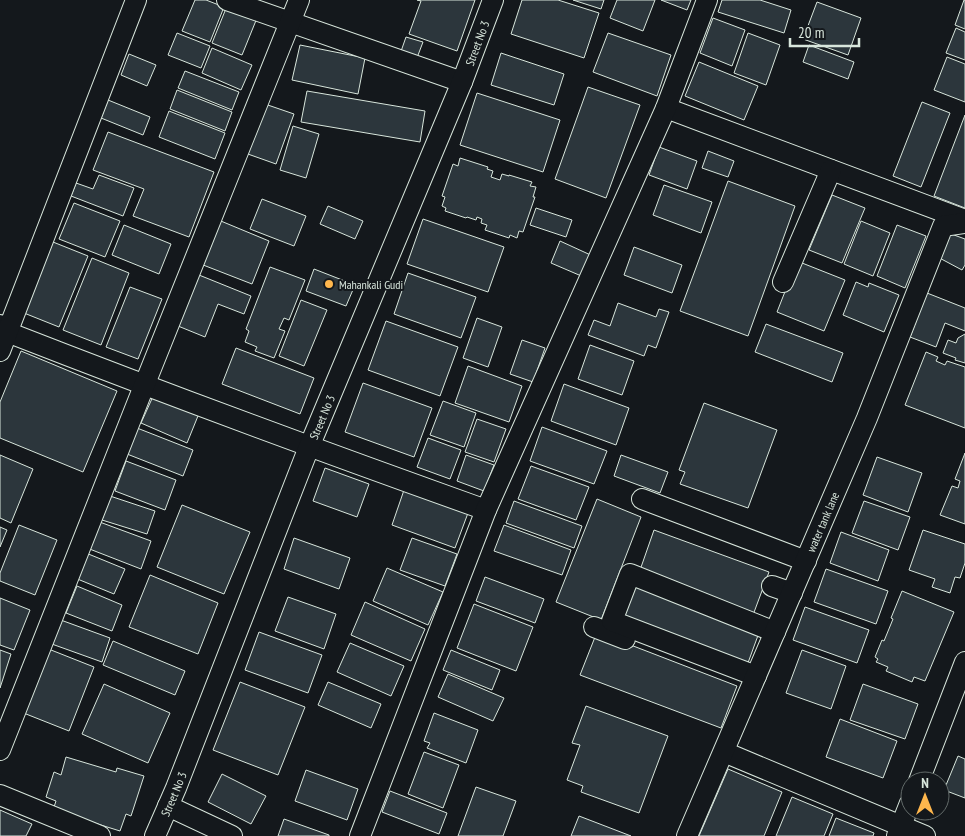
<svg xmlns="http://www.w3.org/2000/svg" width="965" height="836" viewBox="0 0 965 836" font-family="'PT Sans Narrow',sans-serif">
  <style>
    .building { fill: #2c363c; stroke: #d8e6dc }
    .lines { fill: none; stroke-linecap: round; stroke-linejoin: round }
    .minor-casing { stroke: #d8e6dc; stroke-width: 22 }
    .minor { stroke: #14181c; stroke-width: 20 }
    .poi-dot { fill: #ffb74d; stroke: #14181c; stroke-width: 2 }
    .labels { text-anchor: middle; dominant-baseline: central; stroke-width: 4; stroke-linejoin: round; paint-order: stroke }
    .street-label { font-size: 12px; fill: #d8e6dc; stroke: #14181c }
    .poi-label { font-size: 12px; fill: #d8e6dc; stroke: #14181c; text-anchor: start }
  </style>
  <rect width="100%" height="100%" fill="#14181c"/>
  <path class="building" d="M195,0h11l18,7 -14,35 -28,-11z
    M417,0h58l-18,51 -48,-17 12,-33z
    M522,0h36l41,13 -15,45 -73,-24z
    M573,0h31l-3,9z
    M617,0h38l-12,31 -33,-13z
    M661,0h30l-4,10z
    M722,0h38l31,10 -7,23 -66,-21z
    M964,0h1v29l-10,-4z
    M817,2l44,16 -13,37 -45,-16z
    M227,6l30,12 -15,37 -30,-12z
    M713,18l32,12 -13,36 -32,-13z
    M956,28l9,4v28l-19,-7z
    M177,33l33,13 -9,22 -33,-13z
    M608,33l63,22 -14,41 -64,-24z
    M748,33l32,12 -14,40 -32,-12z
    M406,37l17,5 -8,21 -16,-6z
    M300,45l65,13 -7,36 -66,-14z
    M809,45l45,17 -6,17 -45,-17z
    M212,48l40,17 -11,25 -39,-17z
    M501,53l63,21 -10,31 -63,-20z
    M129,54l27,11 -9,21 -26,-11z
    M947,57l18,7v38l-31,-12z
    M699,62l59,24 -14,34 -59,-24z
    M185,71l54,21 -7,18 -54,-22z
    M588,87l52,18 -34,93 -51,-19z
    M177,90l55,22 -7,19 -55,-22z
    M307,91l118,20 -5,31 -119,-20z
    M477,93l83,27 -17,52 -83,-27z
    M108,100l42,17 -7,18 -42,-17z
    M922,102l28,11 -29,74 -28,-11z
    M262,103l32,11 -18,50 -31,-11z
    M169,111l56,22 -10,26 -56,-22z
    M965,115v93l-31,-12z
    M293,126l26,8 -13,44 -26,-8z
    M108,132l106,40 -25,65 -56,-21 11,-27 -51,-19z
    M659,147l38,14 -10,28 -38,-14z
    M708,151l26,10 -6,16 -26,-9z
    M460,158l28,9 -1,2 6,2 -2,6 9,3 2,-6 7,2v-1l23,7 -2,4 6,1 -3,10h2l-12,35 -4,-1 -2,7 -7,-3 -1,3 -24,-8 2,-5 -6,-2 1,-4 -5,-2 -1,3 -9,-3 -1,1 -21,-7 1,-3 -4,-2 3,-9 -3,-1 11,-32 5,2z
    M99,175l35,13 -11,28 -52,-20 5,-13 17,6z
    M728,181l67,25 -47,130 -68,-25z
    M664,185l48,17 -11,31 -48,-18z
    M832,195l33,13 -23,55 -33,-13z
    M262,199l44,17 -12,30 -44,-17z
    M74,203l46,18 -15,36 -46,-18z
    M328,206l35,15 -8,18 -35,-15z
    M536,208l36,12 -6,17 -36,-12z
    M216,219l53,22 -17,43 -54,-21z
    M423,219l81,28 -16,45 -81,-28z
    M861,221l29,12 -17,43 -29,-12z
    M124,225l47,19 -12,30 -47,-19z
    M897,225l29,11 -21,52 -28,-12z
    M943,231l22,8v26l-3,5 -30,-16z
    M560,241l35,16 -9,21 -35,-15z
    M53,242l35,14 -29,71 -35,-14z
    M634,247l48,18 -10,28 -48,-18z
    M92,258l37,15 -28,72 -38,-15z
    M797,261l48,19 -21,51 -47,-19z
    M270,267l35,13 -16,40 -5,-2 -5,11 6,2 -11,27 -19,-7 2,-4 -12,-5 4,-11 -3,-2z
    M314,269l41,16 -9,21 -40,-15z
    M408,273l68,24 -15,41 -67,-24z
    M199,275l52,21 -7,18 -26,-10 -13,33 -27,-11z
    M856,282l12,5 1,-4 30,12 -15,37 -41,-17z
    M130,287l32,12 -24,60 -32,-12z
    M927,293l38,15v23l-20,-8 -9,24 -26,-10z
    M301,300l26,10 -23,56 -25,-10z
    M618,303l38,14 3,-8 10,3 -13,36 -8,-3 -4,11 -56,-21 6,-15 16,6z
    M477,318l25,9 -14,40 -25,-9z
    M386,321l72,26 -18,49 -72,-26z
    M766,324l77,29 -11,29 -77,-30z
    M965,334v29l-10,-3 1,-2 -13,-5 5,-13 8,3 2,-5z
    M522,340l23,8 -12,34 -23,-8z
    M590,345l44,16 -12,34 -44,-16z
    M236,348l78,30 -14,36 -78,-30z
    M21,351l96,40 -34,81 -83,-34v-36z
    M926,352l12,5 -2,4 9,4 2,-4 18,6v61l-60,-23z
    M468,366l54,20 -13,36 -54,-19z
    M363,383l69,25 -18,49 -69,-25z
    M564,384l65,24 -13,37 -65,-24z
    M155,392l45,19 -13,32 -46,-20z
    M443,401l33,12 -12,34 -34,-12z
    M704,403l73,27 -29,78 -68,-24 5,-12 -6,-2z
    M477,419l29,10 -12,33 -29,-10z
    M542,427l65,24 -13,33 -64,-23z
    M137,428l56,22 -10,26 -56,-22z
    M428,438l33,12 -11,29 -33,-12z
    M965,453v71l-25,-9 12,-29 6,2 2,-7 -5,-2z
    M0,455l33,14 -22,54 -11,-5z
    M466,455l28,10 -10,26 -27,-10z
    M621,455l47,17 -8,21 -46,-17z
    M877,457l45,16 -14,39 -45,-17z
    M126,461l50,19 -11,30 -50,-19z
    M531,466l58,21 -13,33 -58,-21z
    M325,468l44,16 -12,33 -44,-16z
    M404,490l64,23 -13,35 -63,-23z
    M110,496l45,15 -8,23 -45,-14z
    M597,499l44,18 -40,103 -45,-18z
    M514,501l68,25 -8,22 -68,-25z
    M864,501l46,16 -12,33 -46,-17z
    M182,505l68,27 -26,62 -67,-27z
    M97,521l54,20 -10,28 -54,-21z
    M19,525l38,15 -22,55 -35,-14v-8z
    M504,525l67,25 -9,25 -68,-24z
    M0,527l7,3 -7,17z
    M654,530l115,42 -16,43 -114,-42z
    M923,530l42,14v19l-5,15 -5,-1 -5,16 -18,-6 3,-8 -26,-9z
    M841,532l48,18 -11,31 -48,-18z
    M294,538l56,20 -11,31 -55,-20z
    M412,538l45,16 -12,32 -45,-16z
    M86,553l39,16 -11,25 -39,-16z
    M387,568l56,24 -15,33 -55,-24z
    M826,569l62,22 -12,33 -62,-22z
    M150,575l68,28 -20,51 -69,-27z
    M485,577l59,22 -9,24 -59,-22z
    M632,581l128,49 -15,41 -128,-49z
    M77,586l45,19 -10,26 -46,-18z
    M902,591l52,21 -29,69 -11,-4 -2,5 -26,-11 2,-4 -12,-5 2,-3 -3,-2 7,-17 2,1 9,-22 -2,-1z
    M288,597l48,17 -12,35 -49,-18z
    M0,598l30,12 -16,40 -14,-5z
    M365,602l60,27 -14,32 -60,-26z
    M474,604l59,23 -17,44 -59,-23z
    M805,607l64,23 -12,33 -64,-23z
    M58,619l52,19 -8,24 -53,-19z
    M259,632l63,23 -14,38 -63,-23z
    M597,632l140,54 -16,42 -141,-53z
    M113,641l72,30 -10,24 -72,-30z
    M350,643l54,23 -13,30 -54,-24z
    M46,648l48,19 -25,64 -48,-19z
    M0,650l11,4 -11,34z
    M451,650l49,20 -8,20 -49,-20z
    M802,650l44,16 -15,43 -45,-16z
    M448,674l56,24 -11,23 -55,-24z
    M240,682l65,25 -27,68 -65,-25z
    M328,682l53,22 -10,24 -53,-23z
    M104,684l66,29 -22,50 -66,-29z
    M863,684l55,20 -13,35 -55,-19z
    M586,706l82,30 -29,77 -58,-21 2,-6 -16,-6 13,-35 -8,-2z
    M434,713l44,17 -12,33 -39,-15 3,-5 -6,-2z
    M840,719l57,22 -14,37 -57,-21z
    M424,752l35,13 -16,43 -35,-14z
    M958,756l7,3v39l-21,-8z
    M66,757l50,15 1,-4 27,8 -13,40 -5,-2 -6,17 -67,-21 3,-9 -10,-4 8,-25 7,3z
    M728,769l54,23 -18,44h-65z
    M306,770l52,19 -11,31 -52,-19z
    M222,774l44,22 -15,28 -43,-22z
    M476,787l40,14 -13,35h-45z
    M390,791l57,22 -8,21 -57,-22z
    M792,797l41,17 -9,22h-48z
    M0,810l32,14 -6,12h-26z
    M579,816l52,20h-60z
    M836,818l38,15 -1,3h-44z
    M284,819l45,16v1h-51z"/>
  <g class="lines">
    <g class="minor-casing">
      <g id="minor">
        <path d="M227,0l235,82"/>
        <path d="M666,108l299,112"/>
        <path d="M783,282l48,-112"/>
        <path d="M0,325l7,7c159,62 319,121 479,178"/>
        <path d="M0,351l136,-351"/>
        <path d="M642,499l164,62"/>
        <path d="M772,586l20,7"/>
        <path d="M594,627l31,12"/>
        <path d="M756,676l-144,-55 18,-47 145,58"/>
        <path d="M0,750l144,-364 155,-386"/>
        <path d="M724,752l201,84"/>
        <path d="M919,781l46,-119"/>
        <path d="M0,795l100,41"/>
        <path d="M168,806l64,30"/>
        <path id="s1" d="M155,836l21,-48 133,-341 153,-365 31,-82"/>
        <path d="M360,836l126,-326 180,-402 41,-108"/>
        <path id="s2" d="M687,836l180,-418 76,-192 22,-3"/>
        <path d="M897,836l13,-33"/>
      </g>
    </g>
    <use href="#minor" class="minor"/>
  </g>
  <circle class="poi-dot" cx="329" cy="284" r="5"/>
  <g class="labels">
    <g class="street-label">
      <text stroke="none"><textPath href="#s1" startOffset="856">Street No 3</textPath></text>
      <text stroke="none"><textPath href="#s1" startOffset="451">Street No 3</textPath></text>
      <text stroke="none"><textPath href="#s2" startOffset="342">water tank lane</textPath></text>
      <text stroke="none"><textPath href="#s1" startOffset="46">Street No 3</textPath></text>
    </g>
    <g class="poi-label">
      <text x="339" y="284">Mahankali Gudi</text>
    </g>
  </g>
  <g transform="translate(925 796)"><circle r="24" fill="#14181c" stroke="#626a69"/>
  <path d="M0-4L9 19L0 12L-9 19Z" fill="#ffb74d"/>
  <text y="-8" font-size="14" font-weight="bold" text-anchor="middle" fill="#d8e6dc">N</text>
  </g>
  <path d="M790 38v8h69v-8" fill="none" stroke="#d8e6dc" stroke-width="2.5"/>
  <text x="798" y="38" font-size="15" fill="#d8e6dc" stroke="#14181c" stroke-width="4" paint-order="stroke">20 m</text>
</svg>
